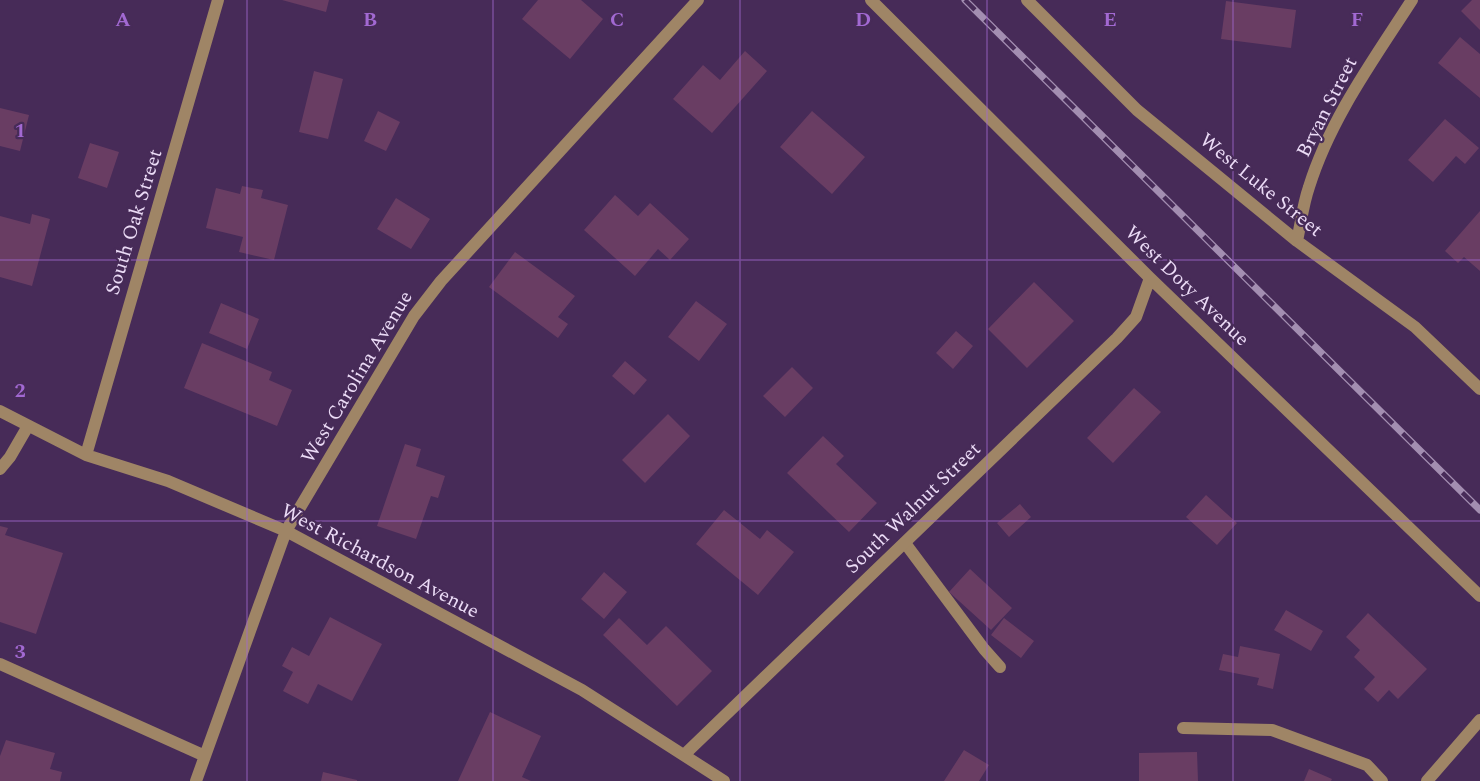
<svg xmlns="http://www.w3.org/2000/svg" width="1480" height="781" viewBox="0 0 1480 781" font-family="Spectral,serif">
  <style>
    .building { fill: #693d63 }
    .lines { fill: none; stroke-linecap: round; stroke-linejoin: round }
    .lane { stroke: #9f8566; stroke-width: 12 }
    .street { stroke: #9f8566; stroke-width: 12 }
    .rail-casing { stroke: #a38eb1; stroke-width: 7 }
    .rail { stroke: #472b58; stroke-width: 4.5; stroke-dasharray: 14; stroke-linecap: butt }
    .grid { fill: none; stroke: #a269d2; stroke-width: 1.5; stroke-opacity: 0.55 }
    .labels { text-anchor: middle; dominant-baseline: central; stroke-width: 4.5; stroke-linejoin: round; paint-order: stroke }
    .street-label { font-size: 20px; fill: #ebdbf6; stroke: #472b58 }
    .grid-label { font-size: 20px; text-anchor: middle; font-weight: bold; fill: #a269d2; stroke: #472b58; stroke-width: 4.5; stroke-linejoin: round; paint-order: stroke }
  </style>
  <rect width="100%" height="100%" fill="#472b58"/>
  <path class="building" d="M282,0h47l-3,12z
    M538,0h43l22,19 -33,40 -48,-40z
    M1472,0h8v30l-19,-19z
    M1226,1l70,9 -5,38 -70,-9z
    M1460,37l20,17v44l-42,-35z
    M745,51l22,20 -55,62 -39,-34 30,-34 17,15z
    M314,71l29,8 -15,60 -29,-7z
    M0,108l29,7 -9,36 -20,-5z
    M378,111l22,11 -14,29 -22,-10z
    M812,111l53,46 -33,37 -52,-47z
    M1445,119l34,29 -14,16 -9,-8 -23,26 -25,-22z
    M90,143l29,9 -12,36 -29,-10z
    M242,186l21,4 -2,8 27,7 -14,55 -35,-8 4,-15 -37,-9 10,-40 24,6z
    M615,195l23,21 12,-13 39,36 -19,21 -12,-11 -23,27 -51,-46z
    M396,198l34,21 -19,30 -34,-20z
    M1480,211v60l-16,-14 -6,6 -13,-12z
    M32,214l18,5 -18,67 -32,-9v-61l30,8z
    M515,252l60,44 -17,21 10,7 -10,14 -69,-51z
    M1034,282l40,39 -47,47 -39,-39z
    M696,301l31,23 -28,37 -31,-24z
    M221,303l38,16 -12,30 -38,-16z
    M956,331l17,15 -20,23 -17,-16z
    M202,343l70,29 -3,8 23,10 -15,36 -93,-38z
    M625,361l22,19 -13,15 -22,-19z
    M792,367l21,21 -28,29 -22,-21z
    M1134,388l27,24 -48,51 -26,-25z
    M668,414l22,22 -45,47 -23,-23z
    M823,436l21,20 -8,8 41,39 -28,29 -62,-59z
    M405,444l16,5 -5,17 29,10 -7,22 -7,-2 -15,43 -39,-13z
    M1206,495l31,28 -20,22 -31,-28z
    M1020,504l11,13 -22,20 -12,-14z
    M724,510l36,29 7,-9 27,22 -36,43 -62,-51z
    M0,526l8,2 -3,7 58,18 -27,81 -36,-12z
    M970,569l42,39 -21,22 -42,-38z
    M604,572l23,20 -23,27 -23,-20z
    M1286,610l37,21 -12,20 -37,-21z
    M1368,613l59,56 -29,30 -9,-9 -11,12 -14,-13 11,-12 -21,-20 6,-7 -14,-13z
    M330,617l52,27 -30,57 -34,-17 -10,20 -25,-13 10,-19 -11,-6 10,-19 17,9z
    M619,618l28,27 19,-19 46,45 -35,35 -74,-71z
    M1004,618l30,23 -13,17 -30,-23z
    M1240,646l40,8 -7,35 -16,-4 2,-7 -40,-8 4,-16 15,3z
    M490,712l51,24 -19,41 9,4h-73z
    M6,740l49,13 -5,16 12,3 -2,9h-60v-25z
    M964,750l25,15 -10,16h-35z
    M1197,752l1,29h-59v-28z
    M1309,769l23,10 -1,2h-27z
    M323,772l34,8v1h-36z"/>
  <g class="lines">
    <path class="lane" d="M905,543l79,106 16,18
      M1183,728l89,2 95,35 15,16"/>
    <path class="street" d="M871,0l279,278 330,318
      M1027,0l110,110 160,131 118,86 65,62
      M1297,241c4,-18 6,-37 12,-54 21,-68 65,-128 103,-187
      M0,411l86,44 82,26 118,50 296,159 142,91
      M86,455l132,-455
      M0,469l10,-12 18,-31
      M0,664l205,92
      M685,754l432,-416 19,-21 14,-39
      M196,781l90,-250 128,-215 27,-35 257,-281
      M1427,781l53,-61"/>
    <g class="rail-casing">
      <path id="rail" d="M965,0l515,510"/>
    </g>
    <use href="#rail" class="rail"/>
  </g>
  <path class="grid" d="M247,0v781M493,0v781M740,0v781M987,0v781M1233,0v781M0,260h1480M0,521h1480"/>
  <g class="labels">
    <g class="street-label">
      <text transform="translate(1327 107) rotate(-63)">Bryan Street</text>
      <text transform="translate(1261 185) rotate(39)">West Luke Street</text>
      <text transform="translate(134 222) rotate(-73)">South Oak Street</text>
      <text transform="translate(1187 286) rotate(44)">West Doty Avenue</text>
      <text transform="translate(357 377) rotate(-59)">West Carolina Avenue</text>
      <text transform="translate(913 508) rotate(-44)">South Walnut Street</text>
      <text transform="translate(380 561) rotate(28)">West Richardson Avenue</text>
    </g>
  </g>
  <g class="grid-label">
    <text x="123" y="26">A</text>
    <text x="370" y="26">B</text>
    <text x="617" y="26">C</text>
    <text x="863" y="26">D</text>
    <text x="1110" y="26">E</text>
    <text x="1357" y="26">F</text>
    <text x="20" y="137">1</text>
    <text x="20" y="397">2</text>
    <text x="20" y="658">3</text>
  </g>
</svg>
